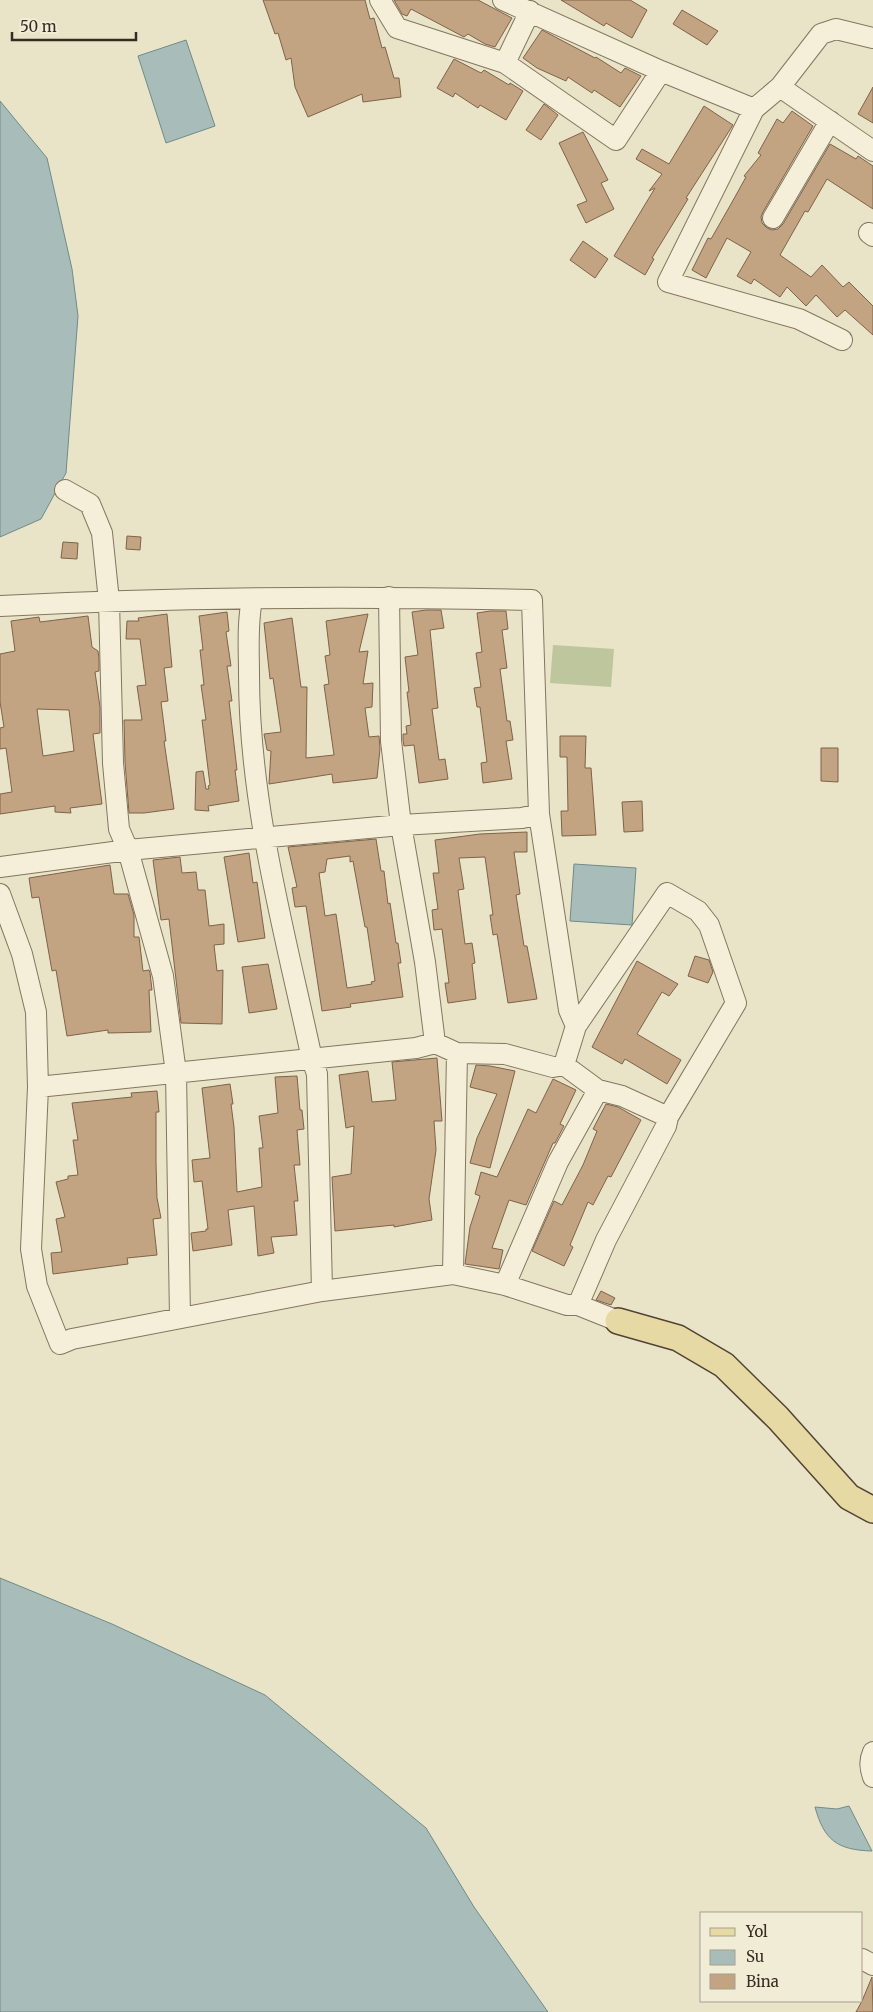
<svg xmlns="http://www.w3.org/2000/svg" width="873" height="2012" viewBox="0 0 873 2012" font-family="Merriweather,serif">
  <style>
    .green { fill: #bdc69d }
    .water { fill: #a8bdb9; stroke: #708b87 }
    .building { fill: #c2a482; stroke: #7f6348; fill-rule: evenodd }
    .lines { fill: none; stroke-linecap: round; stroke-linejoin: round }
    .minor-casing { stroke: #83765f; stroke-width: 22 }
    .major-casing { stroke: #514432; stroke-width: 28 }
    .minor { stroke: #f5efda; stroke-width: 20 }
    .major { stroke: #e7d9a4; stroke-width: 25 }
  </style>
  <rect width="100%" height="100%" fill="#e9e3c8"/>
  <path class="green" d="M553,645l61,4 -3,38 -61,-4z"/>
  <path class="water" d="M186,40l29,86 -49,17 -28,-87z
    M0,101l47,57 25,111 6,47 -12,157 -25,46 -41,18z
    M574,864l62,4 -4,57 -62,-4z
    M0,1578l112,46 153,71 161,133 48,79 74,105h-548z
    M849,1806l23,45c-35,-1 -48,-11 -57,-44l22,2z"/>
  <path class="building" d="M263,0h102l5,19 4,-1 8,30 3,-1 9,31h5l2,19 -38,5 -1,-8 -54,23 -13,-30 -4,-29 -5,2 -8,-27 -3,1z
    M394,0h84l34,18 -17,29 -10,-3 -17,-10 -4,3 -53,-28 -4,7 -5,-2z
    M561,0h69l17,10 -15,28 -26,-15 -2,3z
    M682,10l36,21 -11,14 -34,-21z
    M542,30l53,28 1,-1 25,16 4,-5 16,8 -21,31 -26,-17 -2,3 -24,-16 -2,4 -29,-13 -14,-10z
    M454,59l27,14 3,-3 25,15 1,-2 13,8 -17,29 -26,-15 -2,3 -23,-15 -2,4 -16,-9z
    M873,87v36l-15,-9z
    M544,104l14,11 -17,25 -15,-10z
    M704,106l29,19 -47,73 2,1 -36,59 2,1 -9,16 -31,-19 41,-68 -6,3 13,-17 -26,-15 6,-10 27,15z
    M792,111l21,15 -50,86 -2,5 1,6 5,5 5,2 6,-1 5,-5 47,-80 26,15 2,-3 15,10v43l-46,-30 -19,33 -3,-1 -25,44 31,22 11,-12 21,22 6,-5 24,24v29l-28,-25 -8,7 -21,-22 -10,11 -19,-19 -7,10 -26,-18 -3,5 -14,-8 14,-24 -24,-14 -21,40 -14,-8 16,-32 3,1 20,-35 15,-27 -2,-1 17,-21 -3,-2 19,-34 6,4z
    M583,132l25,48 -7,3 13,26 -28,14 -9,-18 10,-4 -28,-58z
    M583,241l25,18 -13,19 -25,-18z
    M127,536l14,1 -1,13 -14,-1z
    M63,542l15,1 -1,16 -16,-1z
    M426,610h15l3,18 -14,2 8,78 -6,1 7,51 6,-1 3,20 -29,4 -5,-38 -10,1 -1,-6v-6h4l-1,-8 5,-1 -4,-33h2l-4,-35 13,-2 -6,-43z
    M490,611h16l2,18 -6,1 5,38 -7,1 7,52h3l3,19 -7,1 6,38 -29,4 -2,-20 6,-1 -7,-55h-3l-3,-19 7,-1 -5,-34 6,-1 -5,-39z
    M227,612l2,19 -3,1 5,34h-4l5,35h-3l8,69h-2l4,31 -31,5 1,5 -14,-1 1,-38 7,-1 3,18h3l-1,-3 2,-1 -8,-65h4l-5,-35h3l-4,-35h3l-4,-34z
    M167,614l5,53 -8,1 4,33 -7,1 5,39h-2l10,68 -30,4h-15l-4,-51 -1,-42h18l-5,-34 9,-1 -6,-46h-14l1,-18h12l-1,-3z
    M368,614l-9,38 9,-1 -5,33 10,-1 -1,24 -7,1 4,29 10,-1 1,13 -3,29 -44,5 -1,-9 -63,10 2,-33 -4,-1 -3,-16 17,-2 -8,-54 -3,1 -6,-56 28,-5 9,69h6l-1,71 28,-3 -10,-70 5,-1 -4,-28 5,-1 -4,-34z
    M88,616l4,31 6,4 1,8v12l-4,1 5,35v26l-7,1 9,70 -32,4 1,5 -16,-1v-6l-55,8v-20l12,-2 -6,-44 -6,1v-21l4,-1 -4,-25v-48l15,-3 -4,-30 28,-4 1,5zM37,709l32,1 5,41 -31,5z
    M560,736h26l-1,32h6l5,67 -34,1 -1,-25h7l-1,-54h-7z
    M821,748h17v34l-17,-1z
    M642,801l1,30 -19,1 -2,-30z
    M527,832v20h-13l6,42 -4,1 8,51h3l10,53 -29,4 -11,-69 -4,1 -3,-20h3l-8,-58 -26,1 5,31 -6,1 7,54 7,-1 3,20 -3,1 4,35 -28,4 -3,-20h4l-7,-54 -8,1 -2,-20 6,-1 -5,-36h6l-4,-33 45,-6z
    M376,839l5,32h3l4,33 2,-1 6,40h2l3,20h-3l5,34 -53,7 1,3 -29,4 -16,-105 -11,1 -3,-19 5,-1 -9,-40zM350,856v6l3,-1 12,66h2l8,54 -4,1 1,2 -25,4 -11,-74 -11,2 -6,-43 6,-1 2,-13z
    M249,853l4,30 4,-1 8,56 -27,4 -14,-85z
    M180,857l2,16 14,-1 2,18h7l4,36 15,-2v20l-10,1 3,26 6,-1 -1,54 -41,-1 -12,-104 -8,1 -8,-60z
    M110,865l4,29h14l6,21v22h5l4,34 6,-1 1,3 2,17h-3l2,42 -43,1v-3l-41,6 -11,-66 -4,1 -13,-74 -7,1 -3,-20z
    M695,956l14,4 4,12 -5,11 -20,-7z
    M637,961l41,23 -9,12 -7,-4 -25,42 44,26 -14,24 -42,-25 -3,5 -30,-17z
    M268,964l9,45 -28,4 -7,-46z
    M437,1058l5,63h-8l2,29 -7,49 3,21 -38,7v-2l-59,6 -3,-54 19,-3 3,-48 -8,2 -7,-53 29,-4 4,31 24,-2 -4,-38z
    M476,1065l14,1 25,5 -25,97 -20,-5 7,-25 20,-44 -27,-7z
    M297,1076l3,34h2l2,19 -7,1 3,35h-6l4,36h-4l3,34 -26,2 3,16 -16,3 -4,-50 -26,4 4,35 -39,6 -2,-18 15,-2v-2h2l-6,-48 -8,1 -2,-22 18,-2 -8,-70 28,-4 3,20h-2l3,23 3,65 25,-5 -3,-39h4l-4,-32 19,-3 -3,-36z
    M553,1079l23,11 -16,34 4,2 -9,17h-2l-27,62 -17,-5 -17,48 11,2 -4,19 -34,-5 5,-37 10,-31 -5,-2 6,-22 16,5 31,-68 8,4z
    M157,1091l2,21h-3v51l1,35 4,20 -8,1 4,36 -30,3 1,6 -75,10 -2,-21 11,-1 -6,-33 9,-2 -9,-35 12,-3v-3l10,-1 -5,-35h5l-6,-37 60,-6 -1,-4z
    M606,1104l12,3 23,13 -30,57 -3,-1 -15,29 -5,-3 -18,43 3,2 -9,19 -32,-15 22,-50 8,4 21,-40 14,-34 -4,-2z
    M601,1291l14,7 -4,7 -15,-5z
    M872,1977l1,35h-17l6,-11z"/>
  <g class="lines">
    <g class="minor-casing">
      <path id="minor" d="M380,0l17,28 108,35 111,77 45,-69
        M503,0l158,71 93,38
        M505,63l25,-52
        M780,87l93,64
        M773,218l57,-97
        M869,233l4,3
        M842,340l-43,-21 -131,-37 86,-173 26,-22 41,-53 15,-5 37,9
        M65,490l25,14 12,29 7,68 4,162 6,66 9,21 35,126 13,97 4,245
        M389,597l2,144 10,84 24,137 10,81
        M252,600c-5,24 -3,50 -3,75 0,130 36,258 63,384l5,15 5,217
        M0,606c177,-9 355,-10 532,-6l7,214 30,196 7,16
        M0,867l128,-17 273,-25 121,-7 17,-4
        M0,894l22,60 14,58 2,75 -7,162 6,37 23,58 12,-5 250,-48 131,-17 52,11 62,20h11l40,16
        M564,1065l12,-39 91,-133 31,18 11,14 27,78 -68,114 -2,9 -60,114 -28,65
        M38,1087l378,-39 19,-5 22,10 48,1 48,13 11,-2 34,25 24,6 46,21
        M453,1274l4,-221
        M505,1285l53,-123 40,-72
        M873,1752c-4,9 -3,16 0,25
        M862,1959l11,6"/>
    </g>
    <g class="major-casing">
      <path id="major" d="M618,1321l60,17 46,27 54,53 71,79 24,13"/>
    </g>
    <use href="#minor" class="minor"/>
    <use href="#major" class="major"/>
  </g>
  <rect x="700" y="1912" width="162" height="90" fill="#f1ecd6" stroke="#a6a08e"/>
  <rect x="710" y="1928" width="25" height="8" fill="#e7d9a4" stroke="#a6a08e"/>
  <text x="746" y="1937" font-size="15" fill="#352d21">Yol</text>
  <rect x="710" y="1950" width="25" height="15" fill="#a8bdb9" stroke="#a6a08e"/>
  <text x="746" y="1962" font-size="15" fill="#352d21">Su</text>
  <rect x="710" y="1974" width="25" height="15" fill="#c2a482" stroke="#a6a08e"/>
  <text x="746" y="1987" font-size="15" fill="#352d21">Bina</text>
  <path d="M12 32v8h124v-8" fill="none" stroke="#352d21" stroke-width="2.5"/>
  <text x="20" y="32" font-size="15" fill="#352d21" stroke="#f1ecd6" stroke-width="4" paint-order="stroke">50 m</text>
</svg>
